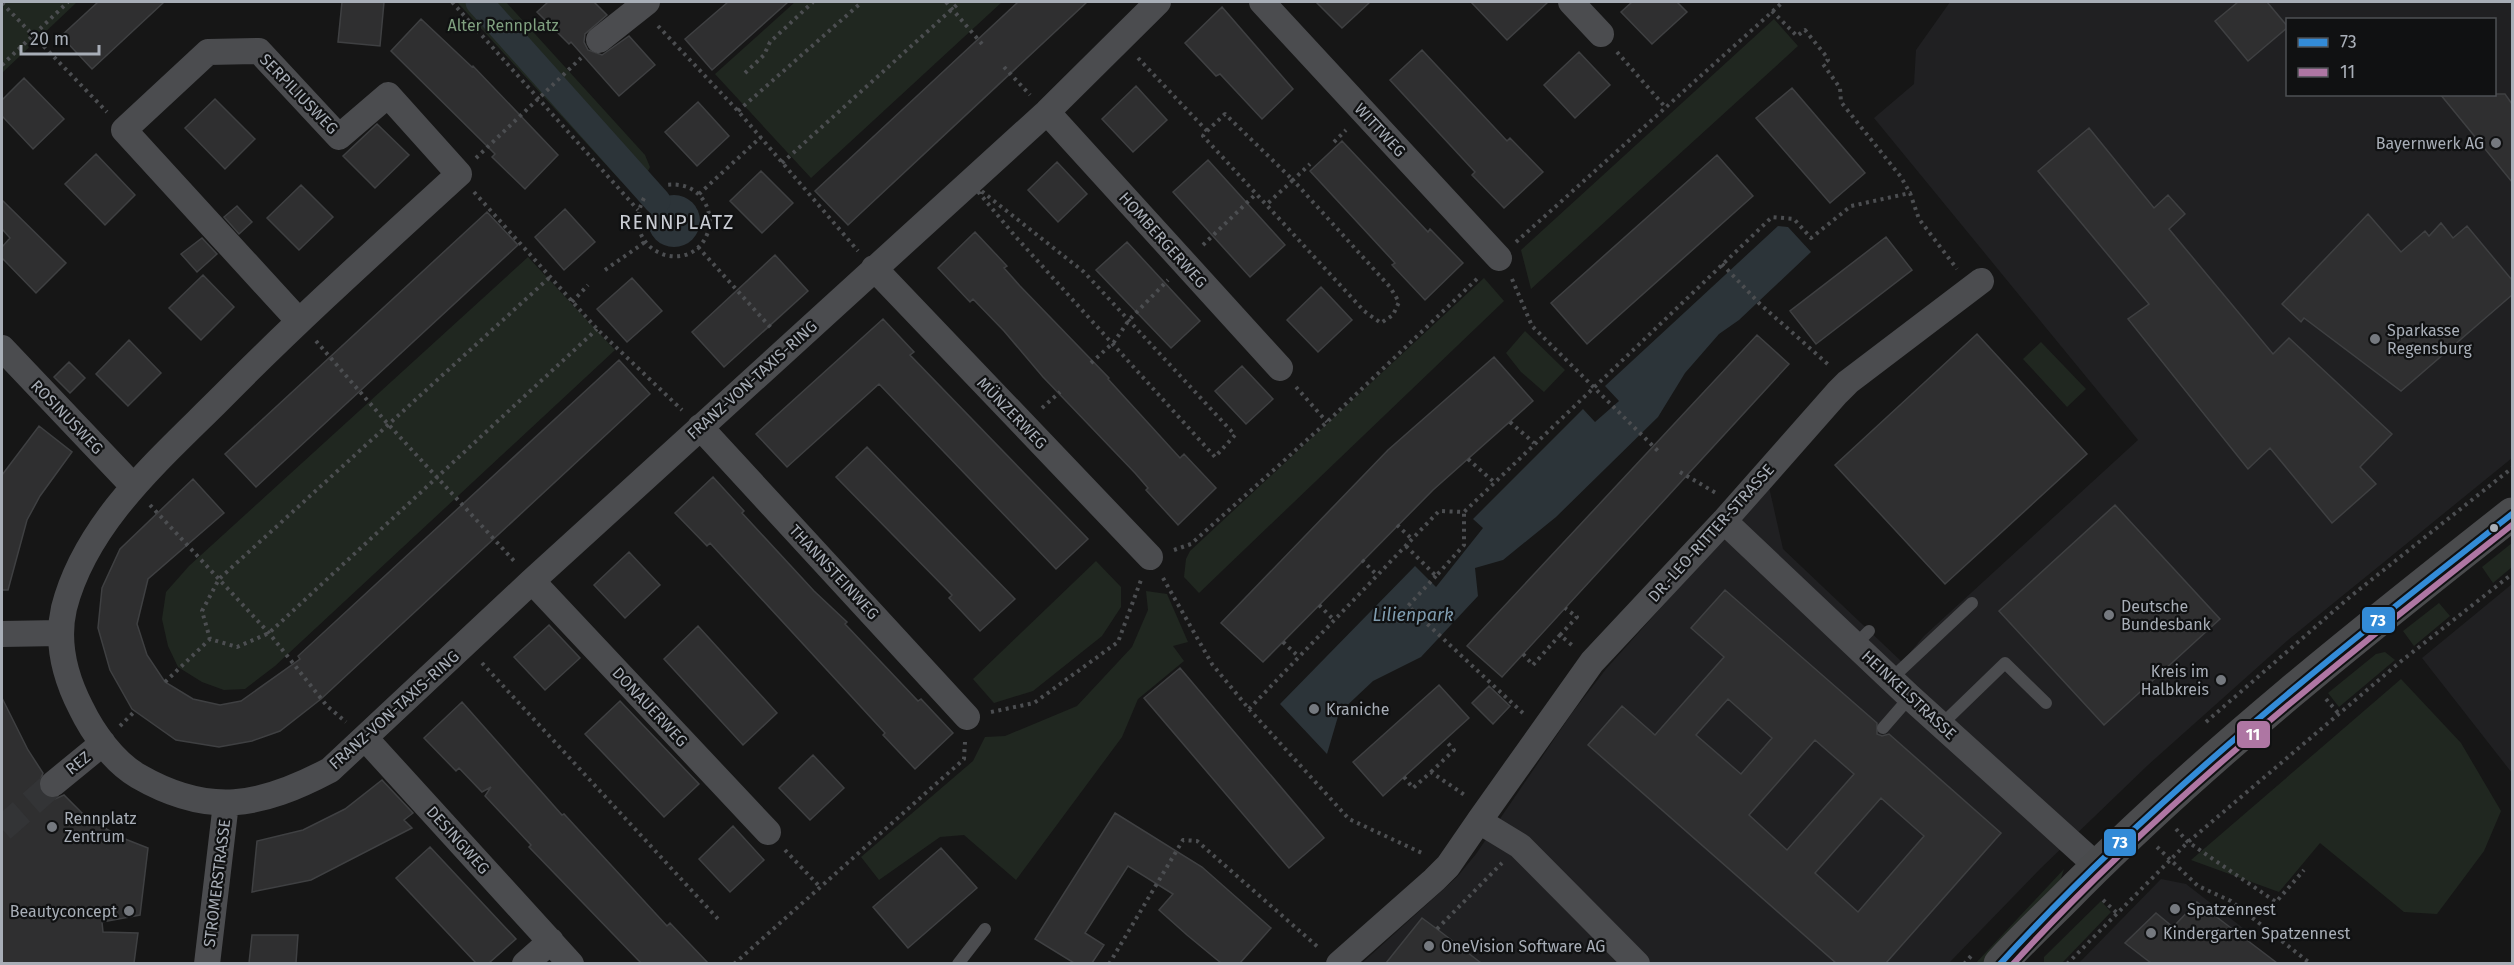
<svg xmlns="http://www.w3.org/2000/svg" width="2514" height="965" viewBox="0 0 2514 965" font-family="'Fira Sans',sans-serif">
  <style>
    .built { fill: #202022; fill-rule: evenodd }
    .green { fill: #202720 }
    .water { fill: #2c3439 }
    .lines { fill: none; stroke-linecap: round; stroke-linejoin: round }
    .canal { stroke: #2c3439; stroke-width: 27 }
    .building { fill: #2f2f30; stroke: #3f4042; stroke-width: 1.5; fill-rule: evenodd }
    .street-tunnel { stroke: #333436; stroke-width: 26; stroke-dasharray: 26 13; stroke-linecap: butt }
    .path { stroke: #4c4e51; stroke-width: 4; stroke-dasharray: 3 4.5; stroke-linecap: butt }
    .lane { stroke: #4b4c4f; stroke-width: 12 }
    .street { stroke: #4b4c4f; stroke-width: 26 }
    .secondary { stroke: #4a4b4d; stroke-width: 33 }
    .bus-1-casing { stroke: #101112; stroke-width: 10 }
    .bus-2-casing { stroke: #101112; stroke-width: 10 }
    .bus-1 { stroke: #338bd7; stroke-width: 6 }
    .bus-2 { stroke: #ae76a3; stroke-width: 6 }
    .poi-dot { fill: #75797f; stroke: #101112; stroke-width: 2 }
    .bus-dot { fill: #a8aeb7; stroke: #101112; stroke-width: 2 }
    .labels { text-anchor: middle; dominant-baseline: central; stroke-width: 4.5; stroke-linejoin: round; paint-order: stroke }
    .park-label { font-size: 16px; fill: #80a180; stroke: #101112 }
    .street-label { font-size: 16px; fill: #a8aeb7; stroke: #101112 }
    .poi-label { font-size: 16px; fill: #a8aeb7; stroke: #101112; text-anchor: start }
    .water-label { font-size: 18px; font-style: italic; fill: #809db0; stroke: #101112 }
    .quarter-label { font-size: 20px; letter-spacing: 1.5px; fill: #c9ccd3; stroke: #101112 }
    .line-badge { stroke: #101112; stroke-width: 2 }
    .badge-label { font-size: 16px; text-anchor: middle; font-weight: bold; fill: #fff }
  </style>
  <rect width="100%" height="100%" fill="#161616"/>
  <path class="built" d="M1950,2h562v456l-224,182 -140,125 -107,103 -92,95 -588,1 96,-87 19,-23 96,-141 34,-44 163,-182 14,62 119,113 22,-26 214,-196 -264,-322 40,-34 2,-34zM2288,20h206v74h-206z
    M2512,584v189l-90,-115z
    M2161,879l25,5 66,51 -5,28 -169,1z"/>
  <path class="green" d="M2,2h75l-75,71z
    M457,2h49l139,153 5,12c-3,8 -14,17 -22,18l-8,-5z
    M795,2h207l-191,176 -96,-104z
    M1774,19l24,27 -267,243 -10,-39z
    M528,257l87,93 -340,316 -30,23 -21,1 -22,-8 -24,-15 -10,-21 -6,-27 4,-27 23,-26z
    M1484,278l20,23 -305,292 -15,-16 2,-18 4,-8z
    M1525,331l40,39 -21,22 -23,-20 -15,-19z
    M2041,342l45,47 -19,18 -44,-48z
    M2512,543v24l-19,16 -11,-16z
    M1096,561l25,26v20l-19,29 -69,55 -39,12 -21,-24z
    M1146,591l21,3 21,48 -15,4 11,15 -46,38 -16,38 -106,143 -52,-45 -24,2 -61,43 -18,-23 112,-96 12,-24 20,-1 72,-30 55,-59 16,-37z
    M2439,603l11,13 -36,30 -11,-15z
    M2385,652l10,8 -56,47 -11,-14 48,-39z
    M2401,679l60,64 40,68 -17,40 -47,63 -33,-2 -84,-69 -41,49 -88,-32z
    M2064,869l-9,27 -66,67 -14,1z
    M2101,901l10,11 -49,51h-18v-6z"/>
  <path class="water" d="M648 221a26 26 0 1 1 52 0a26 26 0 1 1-52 0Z
    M1778,226l10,1 23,25 -72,68 -20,14 -34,39 -27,44 -102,100 -53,43 -28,8 3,28 -57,61 -48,24 -34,32 -12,41 -47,-50 135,-138 21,21 47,-59 -10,-9 110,-110 12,13 24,-21 -14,-15z"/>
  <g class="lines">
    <path class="canal" d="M479,2l178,199"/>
  </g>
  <path class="building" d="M98,2h66l-72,67 -31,-33z
    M342,2h42l-4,44 -42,-4z
    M548,2h46l13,13 -22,19 -1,8 4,8 14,5 27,-19 26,29 -36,31 -48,-54 -2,2 -32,-32z
    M728,2h60l-76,68 -27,-31z
    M1018,2h69l-239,223 -33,-34z
    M1316,2h54l-28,26z
    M1471,2h77l-41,38z
    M1632,2h45l10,10 -35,32 -31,-32z
    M2238,2h29l21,25 -40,34 -33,-40z
    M1222,7l71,82 -31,30 -42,-45 -4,2 -31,-33z
    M421,19l51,48 1,-1 85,89 -33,34 -33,-32 3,-3 -104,-103z
    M1422,50l85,91 3,-3 33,34 -39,36 -32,-33 3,-3 -85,-92z
    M1579,52l31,33 -35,33 -31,-33z
    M24,78l40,41 -31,30 -31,-33v-16z
    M1136,86l31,34 -34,32 -31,-33z
    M1792,88l73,85 -35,30 -74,-85z
    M2440,94h65l7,10v78z
    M215,99l40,40 -30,30 -40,-41z
    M698,102l31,34 -32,30 -32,-34z
    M377,124l32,31 -34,33 -32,-32z
    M2089,128l65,80 14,-13 17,19 -16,15 104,125 16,-16 103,96 -32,33 16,17 -44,39 -62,-75 -22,21 -120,-150 21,-15 -111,-133z
    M1342,141l86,91 2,-3 33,34 -38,37 -33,-35 3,-2 -85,-92z
    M96,154l39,41 -30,30 -40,-41z
    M1717,155l36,41 -166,148 -36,-41z
    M1208,160l77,85 -35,32 -77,-85z
    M1057,162l30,32 -29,28 -30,-32z
    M761,171l32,32 -31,30 -32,-32z
    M301,185l32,32 -34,33 -32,-32z
    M2,200l64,63 -30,30 -34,-35v-11l8,-9 -8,-9z
    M237,206l15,16 -13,12 -15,-17z
    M565,209l30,33 -31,28 -29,-33z
    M487,212l31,33 -262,242 -31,-33z
    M2368,214l33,38 24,-21 4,5 12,-13 12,15 14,-12 45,54v15l-111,96 -97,-73 -3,4 -19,-18z
    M975,232l32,34 -3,2 16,18 89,92 -1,1 72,79 4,-4 32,34 -38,37 -32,-35 2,-2 -13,-15 -92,-96 -39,-46 -31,-32 -3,3 -32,-34z
    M1886,237l26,33 -96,74 -26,-33z
    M202,238l15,16 -20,18 -16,-18z
    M1127,242l73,79 -29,27 -75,-78z
    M775,255l33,36 -84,76 -32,-35z
    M203,275l31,32 -33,33 -32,-32z
    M632,278l30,33 -35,31 -30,-33z
    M1321,287l31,33 -34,32 -31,-32z
    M883,319l31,33 -4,3 178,184 -32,30 -177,-185 -92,83 -31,-33z
    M1977,334l110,120 -142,130 -110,-119z
    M1757,335l32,29 -287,313 -35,-31z
    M129,340l32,33 -33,33 -32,-32z
    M1494,357l39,44 -100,89 -170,172 -42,-39 167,-173z
    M619,360l31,34 -329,305 -41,32 -28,10 -33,6 -43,-7 -44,-31 -22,-39 -12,-42 4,-40 18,-39 73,-70 31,34 -76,66 -11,45 10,31 18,27 28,17 27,6 21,-4 59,-42 -2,-3z
    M69,362l16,16 -15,15 -16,-16z
    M1242,366l31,33 -27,25 -31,-33z
    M39,426l33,26 -32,44 -13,24 -19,70h-6v-115z
    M867,447l148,152 -35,32 -31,-33 3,-3 -116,-118z
    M713,477l31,34 -2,2 72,78 33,31 -2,2 73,77 3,-2 32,34 -38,36 -32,-34 2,-2 -175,-190 -3,3 -32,-33z
    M2115,505l105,114 -116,106 -105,-114z
    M629,552l31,33 -35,33 -31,-33z
    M1725,590l152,133v11l5,2 7,-2 112,99 -115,130h-50l-248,-218 34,-39 33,29 69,-78 -33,-29zM1728,699l44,39 -31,36 -45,-39zM1815,740l39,34 -67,76 -38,-35zM1881,798l43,38 -66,76 -43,-39z
    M549,625l31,33 -35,32 -31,-33z
    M698,626l79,87 -34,32 -79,-86z
    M1180,668l144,170 -35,30 -145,-170z
    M1439,685l30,33 -86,78 -30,-34z
    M1489,686l21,20 -17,18 -21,-21z
    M2,698l26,52 15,23 -5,13 4,8 13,5 9,-4 22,22 34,20 28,11 -8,67 -38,7 1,10 35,1 -4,30h-132z
    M620,701l79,83 -35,33 -79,-83z
    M462,702l100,113 2,-1 103,112 3,-3 38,40h-67l-112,-116 2,-2 -46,-49 6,-9 -9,5 -23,-24 -3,3 -32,-33z
    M813,755l31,33 -34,32 -31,-32z
    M382,780l31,33 -9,7 8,8 -101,52 -59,12 5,-51 46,-11 42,-21z
    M1115,813l87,54 69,61 -31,35h-19l-34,-28 -28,-25 14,-16 -45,-28 -43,67 19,12 -12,18h-18l-39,-24z
    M733,826l31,34 -34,32 -31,-33z
    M430,847l86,92 -27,24h-13l-80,-85z
    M941,848l36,40 -69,60 -35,-41z
    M2197,902l38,29 42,32h-126l-26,-20 31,-30 17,14z
    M1422,918l15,11 44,34h-95z
    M252,935h46l-2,28h-47z"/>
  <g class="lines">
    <path class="street-tunnel" d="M2,829l51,-45"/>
    <path class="path" d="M452,2l186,208
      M946,2l36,42
      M2,3l105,109
      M1772,11l25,25 8,-6 21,26 2,4 -5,4 17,24 1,14 60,75 9,16
      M658,26l80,85 120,140
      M1617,52l49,56
      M1138,58l69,73 -4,5 161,175 17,12 12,-8 6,-13 -9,-15 -97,-107 17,-16
      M2,65l66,-63
      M1004,67l26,28
      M745,73l19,-18 6,-13 43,-40
      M738,111l124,-109
      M1207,131l18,-17 68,66 -26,24
      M1334,142l12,-12
      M476,158l105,-100
      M782,163l178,-161
      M970,182l114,90 151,163 -20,22 -200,-221z
      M474,192l123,137 85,81
      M699,194l62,-57
      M644,198c-27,53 47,82 64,34 3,-10 2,-21 -4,-31 -9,-14 -23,-18 -39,-16
      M1516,242l267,-240
      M1203,245l54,-52
      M698,247l74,82
      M1722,264l38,40 70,62
      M605,270l40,-28
      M549,278l-330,301 -17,32 8,28 27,8 32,-14 328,-304
      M1512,279l20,47 126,125
      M572,302l16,-17
      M316,341l71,82 129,140
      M1091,363l23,-21 15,-22 39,-40
      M1296,387l31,35
      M1042,408l18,-16
      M1510,422l24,21
      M1468,459l26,23
      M1680,472l36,21
      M150,505l119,128 58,73 19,16
      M1397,525l15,14
      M1406,546l30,30 28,-31v-33
      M1174,550l17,-6 136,-122 153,-146
      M1362,560l15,15
      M1436,576l-28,30 116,108
      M1163,578l49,86 37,45 100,110 75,35
      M1319,605l15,15
      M1560,635l17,-18 -12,-9
      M1283,642l16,15
      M1523,654l10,11 27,-30 13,11
      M482,663l236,256
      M165,682l45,-43
      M2326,699l13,15
      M1249,709l190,-198 25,1 308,-295 22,2 17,19 40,-32 59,-13 9,26 38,50
      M991,712l43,-9 84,-61 23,-62
      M2206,722l145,-126 161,-128
      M120,726l15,-15
      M1431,772l23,-22 -9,-10
      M1404,777l9,11 18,-16 35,24
      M2176,829l12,13 88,60 28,-32
      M2157,847l41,39 33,15 80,63
      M785,850l34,36
      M2103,900l14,13
      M1437,929l65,-66
      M734,964l230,-205 1,-17
      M1109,964l74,-124 14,1 122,107
      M1964,964l7,-8
      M2067,964l121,-122 212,-180 112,-88"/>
    <path class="lane" d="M1855,645l14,-14
      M1892,678l80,-75
      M1941,725l64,-62 41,40
      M1883,728l27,-31
      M958,964l27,-35"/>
    <path class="street" d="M1262,2l237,256
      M1571,2l30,32
      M599,40l48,-38
      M1047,112l233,256
      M874,268l276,289
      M298,320l-174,-190 84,-78 51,-1 80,86 49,-42 71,79c-81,74 -162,147 -239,225 -60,60 -134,123 -156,209 -8,35 1,69 17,100 12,25 33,54 57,68 71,41 122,31 192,-6l202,-189 515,-469 111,-110
      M2,348l131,138
      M700,427l267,290
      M1724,521l186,176 187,169
      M532,581l236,251
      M2,634l58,-1
      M365,738l206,226
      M53,784l50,-41
      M207,964l19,-161
      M525,964l26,-23
      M1339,964l95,-84 14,-14 31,-45
      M1637,964l-117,-118 -41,-25 113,-159 132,-141 113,-128 11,-11 133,-101"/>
    <path class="secondary" d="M2000,964c24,-27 52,-52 77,-78 135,-135 285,-254 435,-372"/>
    <g class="bus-1-casing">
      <path id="bus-1" d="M2000,964c154,-168 334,-310 512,-450"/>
    </g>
    <g class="bus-2-casing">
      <path id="bus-2" d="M2013,964c149,-164 326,-302 499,-439"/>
    </g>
    <use href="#bus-1" class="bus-1"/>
    <use href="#bus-2" class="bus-2"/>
  </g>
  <g class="poi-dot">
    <circle cx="2496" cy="143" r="6"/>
    <circle cx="2375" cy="339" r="6"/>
    <circle cx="2109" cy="615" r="6"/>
    <circle cx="2221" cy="680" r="6"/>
    <circle cx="1314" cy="709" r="6"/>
    <circle cx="52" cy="827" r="6"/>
    <circle cx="2175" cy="909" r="6"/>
    <circle cx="129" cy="911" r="6"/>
    <circle cx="2151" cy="933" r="6"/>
    <circle cx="1429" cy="946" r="6"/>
  </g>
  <circle class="bus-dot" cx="2494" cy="528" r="5"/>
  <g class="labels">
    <g class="park-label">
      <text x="503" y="25">Alter Rennplatz</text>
    </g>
    <g class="street-label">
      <text transform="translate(299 94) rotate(46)">SERPILIUSWEG</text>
      <text transform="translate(1380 130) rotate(47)">WITTWEG</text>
      <text transform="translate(1163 240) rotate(48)">HOMBERGERWEG</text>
      <text transform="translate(752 380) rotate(-42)">FRANZ-VON-TAXIS-RING</text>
      <text transform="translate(1012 413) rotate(46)">MÜNZERWEG</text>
      <text transform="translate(67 417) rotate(46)">ROSINUSWEG</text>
      <text transform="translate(1711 533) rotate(-48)">DR.-LEO-RITTER-STRASSE</text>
      <text transform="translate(834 572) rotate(47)">THANNSTEINWEG</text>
      <text transform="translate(1909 695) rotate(43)">HEINKELSTRASSE</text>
      <text transform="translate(650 707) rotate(47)">DONAUERWEG</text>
      <text transform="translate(394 710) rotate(-42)">FRANZ-VON-TAXIS-RING</text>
      <text transform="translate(78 763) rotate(-39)">REZ</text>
      <text transform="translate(458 840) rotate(48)">DESINGWEG</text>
      <text transform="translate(217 883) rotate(-83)">STROMERSTRASSE</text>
    </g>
    <g class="poi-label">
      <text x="2484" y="143" text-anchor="end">Bayernwerk AG</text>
      <text x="2387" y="330">Sparkasse<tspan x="2387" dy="18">Regensburg</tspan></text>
      <text x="2121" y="606">Deutsche<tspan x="2121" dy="18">Bundesbank</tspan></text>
      <text x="2209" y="671" text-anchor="end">Kreis im<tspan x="2209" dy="18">Halbkreis</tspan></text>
      <text x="1326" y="709">Kraniche</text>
      <text x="64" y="818">Rennplatz<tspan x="64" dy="18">Zentrum</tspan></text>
      <text x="2187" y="909">Spatzennest</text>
      <text x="117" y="911" text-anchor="end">Beautyconcept</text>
      <text x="2163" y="933">Kindergarten Spatzennest</text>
      <text x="1441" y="946">OneVision Software AG</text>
    </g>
    <g class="water-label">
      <text x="1413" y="615">Lilienpark</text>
    </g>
    <g class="quarter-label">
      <text x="677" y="222">RENNPLATZ</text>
    </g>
  </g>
  <g class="line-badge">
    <rect x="2361" y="606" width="35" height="28" rx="6" fill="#338bd7"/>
    <rect x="2236" y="720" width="35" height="29" rx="6" fill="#ae76a3"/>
    <rect x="2103" y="828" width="34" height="29" rx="6" fill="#338bd7"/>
  </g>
  <g class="badge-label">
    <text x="2378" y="626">73</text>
    <text x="2253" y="740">11</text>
    <text x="2120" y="848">73</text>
  </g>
  <rect width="2514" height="965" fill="none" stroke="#a8aeb7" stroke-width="6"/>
  <rect x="2286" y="18" width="210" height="78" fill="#101112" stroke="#4d5054" stroke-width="1.5"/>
  <rect x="2298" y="38" width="30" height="9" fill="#338bd7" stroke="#4d5054" stroke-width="1.5"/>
  <text x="2340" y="48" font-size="18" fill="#a8aeb7">73</text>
  <rect x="2298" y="68" width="30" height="9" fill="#ae76a3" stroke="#4d5054" stroke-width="1.5"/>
  <text x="2340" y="78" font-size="18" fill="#a8aeb7">11</text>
  <path d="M21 45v9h78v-9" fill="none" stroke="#a8aeb7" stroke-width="3"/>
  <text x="30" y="45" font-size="18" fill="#a8aeb7" stroke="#101112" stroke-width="4.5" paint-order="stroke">20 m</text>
</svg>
